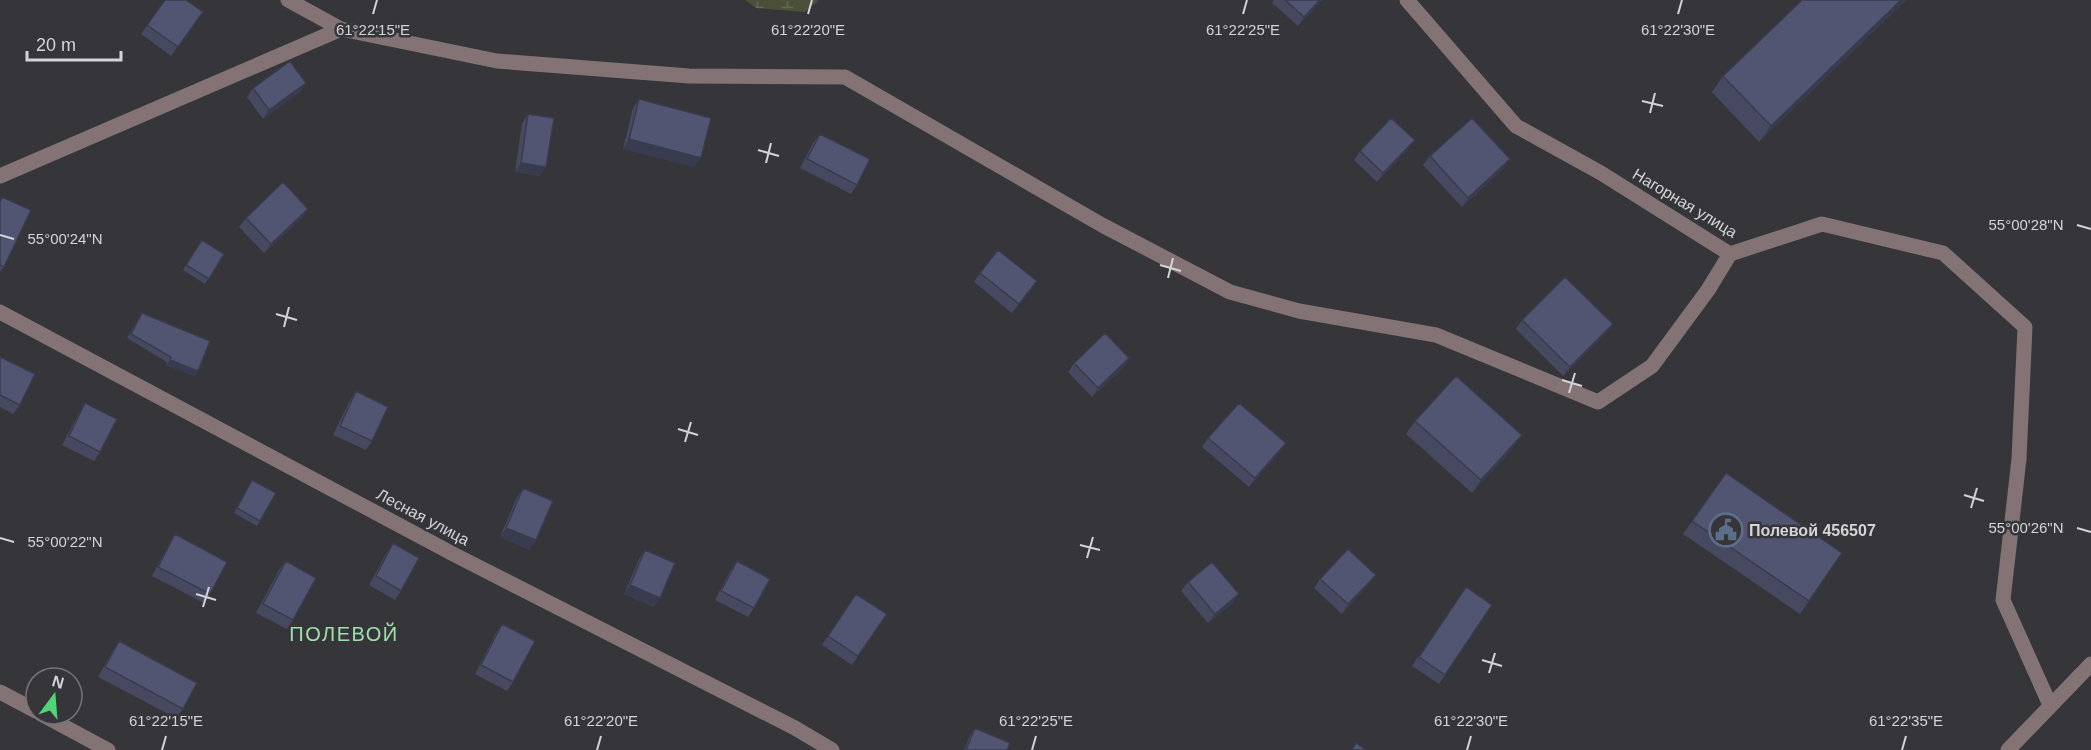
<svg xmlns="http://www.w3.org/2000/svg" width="2091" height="750" viewBox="0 0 2091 750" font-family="Helvetica,sans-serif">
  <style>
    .wetland { fill: url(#wetland-marsh) }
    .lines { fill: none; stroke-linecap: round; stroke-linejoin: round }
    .minor { stroke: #837375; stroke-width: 15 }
    .wall { fill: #474961 }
    .shaded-wall { fill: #393c4f }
    .building { fill: #525571; stroke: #393c4f; stroke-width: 1.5 }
    .ticks { fill: none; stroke: #d4d4d7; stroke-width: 2 }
    .labels { text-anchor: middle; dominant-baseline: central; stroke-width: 5; stroke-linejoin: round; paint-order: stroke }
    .street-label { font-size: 16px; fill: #d4d4d7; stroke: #35353a }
    .poi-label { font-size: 16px; font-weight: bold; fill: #d4d4d7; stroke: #35353a; text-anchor: start }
    .quarter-label { font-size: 20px; letter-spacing: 1.5px; fill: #9ee0aa; stroke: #35353a }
    .ticks-label { font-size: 15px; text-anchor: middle; fill: #d4d4d7; stroke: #35353a; stroke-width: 5; stroke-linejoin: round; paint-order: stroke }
  </style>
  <defs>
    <pattern id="wetland-marsh" width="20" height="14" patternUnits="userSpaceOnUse" patternTransform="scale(1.5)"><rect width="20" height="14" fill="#4b5039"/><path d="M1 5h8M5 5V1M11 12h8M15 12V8" fill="none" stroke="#646855"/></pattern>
  </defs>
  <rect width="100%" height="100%" fill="#35353a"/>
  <path class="wetland" d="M745,0h74l-14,12 -49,-4z"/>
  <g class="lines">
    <path class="minor" d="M288,0l53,29 156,32 192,15 156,1 257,148 128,67 69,19 137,24 162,67 54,-36 56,-76 22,-36
      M1407,0l109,126 85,47 129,81 92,-30 121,29 82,74 -6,132 -16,141 47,105
      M0,176l341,-147
      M0,312l455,243 340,173 37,22
      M0,692l36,19
      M41,714l67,36
      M2008,750l83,-86"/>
  </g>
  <path class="wall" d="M165,0l38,12 -32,44 -30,-22z
    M1274,0h48l-24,26 -26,-23z
    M1906,0l-147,142 -47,-50 11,-16z
    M253,88l47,4 -37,27 -16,-22z
    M639,99l55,68 -71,-18 10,-41z
    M528,114l12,62 -25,-4 7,-49z
    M820,134l37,51 -6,9 -51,-26 13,-25z
    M1408,149l-31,33 -23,-22 6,-9z
    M1430,156l74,12 -42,39 -39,-42z
    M2,197l2,70 -4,5v-72z
    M308,209l-6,9 -38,35 -25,-26 7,-9z
    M202,240l22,14 -19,30 -22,-14z
    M980,273l57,8 -25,32 -38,-31z
    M142,313l53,63 -29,-11 1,-3 -40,-24z
    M1522,320l84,13 -43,43 -47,-47z
    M0,357l20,48 -7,9 -13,-7z
    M1129,358l-6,10 -31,29 -24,-25 6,-9z
    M356,391l16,50 -6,9 -33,-15 17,-35z
    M85,403l15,49 -6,9 -32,-16 17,-32z
    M1415,421l98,27 -41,45 -66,-59z
    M1208,438l78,5 -6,9 -31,35 -47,-40z
    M1726,473l116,80 -42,61 -117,-80z
    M252,480l8,41 -3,5 -23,-13z
    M523,488l7,62 -30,-13 17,-40z
    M175,534l35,60 -6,9 -52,-27 17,-32z
    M393,543l8,48 -6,9 -26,-15 18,-33z
    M645,550l9,57 -30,-13 15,-35z
    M286,561l7,59 -6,9 -31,-16 23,-43z
    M737,561l17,47 -6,9 -33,-17 15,-29z
    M1376,575l-7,9 -27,30 -28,-26 6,-9z
    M1188,582l45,21 -25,20 -27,-32z
    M1466,587l26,18 -53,79 -27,-18z
    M856,594l31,20 -35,51 -30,-20z
    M502,624l11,58 -6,9 -32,-17 21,-41z
    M119,641l64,68 -7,9 -78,-41 15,-27z
    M975,728l32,22h-43l5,-12z"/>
  <path class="shaded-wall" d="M1320,0h2l-24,26 6,-9z
    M1901,0h5l-147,142 12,-16z
    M306,83l-6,9 -37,27 6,-9z
    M629,139l72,19 -7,9 -71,-18z
    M1415,140l-7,9 -31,33 6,-9z
    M1510,159l-6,9 -42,39 6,-9z
    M521,163l25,4 -6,9 -25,-4z
    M308,209l-6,9 -38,35 7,-9z
    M1613,324l-7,9 -43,43 7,-9z
    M1129,358l-6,10 -31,29 6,-9z
    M170,360l28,11 -3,5 -29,-11z
    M1522,435l-9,13 -41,45 9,-13z
    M1286,443l-6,9 -31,35 6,-9z
    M506,528l30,12 -6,10 -30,-13z
    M1376,575l-7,9 -27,30 6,-10z
    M630,585l30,13 -6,9 -30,-13z
    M1239,594l-6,9 -25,20 7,-9z"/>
  <path class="building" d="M165,0h21l17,12 -25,35 -31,-22z
    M1285,0h35l-16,17z
    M1802,0h99l-130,126 -48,-50z
    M290,61l16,22 -37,27 -16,-22z
    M639,99l72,19 -10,40 -72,-19z
    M528,114l26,4 -8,49 -25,-4z
    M1391,118l24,22 -32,33 -23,-22z
    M1472,118l38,41 -42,39 -38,-42z
    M820,134l50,25 -13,26 -50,-26z
    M283,182l25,27 -37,35 -25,-26z
    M2,197l29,13 -27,57 -4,-2v-63z
    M202,240l22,14 -15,25 -23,-14z
    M998,250l39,31 -18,23 -39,-31z
    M1565,277l48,47 -43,43 -48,-47z
    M142,313l68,28 -12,30 -28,-11 1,-3 -40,-23z
    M1105,333l24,25 -31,30 -24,-25z
    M0,357l35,17 -15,31 -20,-10z
    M1456,376l66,59 -41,45 -66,-59z
    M356,391l32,16 -16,34 -32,-15z
    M85,403l32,16 -17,33 -31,-16z
    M1239,403l47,40 -31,35 -47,-40z
    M1726,473l116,80 -33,48 -117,-80z
    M252,480l24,13 -16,28 -23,-13z
    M523,488l30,13 -17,39 -30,-12z
    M175,534l52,28 -17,32 -52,-27z
    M393,543l26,15 -18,33 -25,-15z
    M1348,549l28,26 -28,29 -28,-25z
    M645,550l30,13 -15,35 -30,-13z
    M286,561l30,17 -23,42 -30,-16z
    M737,561l33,18 -16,29 -33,-17z
    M1212,562l27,32 -24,20 -27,-32z
    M1466,587l26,18 -47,70 -26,-18z
    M856,594l31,20 -29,42 -30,-20z
    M502,624l33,17 -22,41 -32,-17z
    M119,641l78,42 -14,26 -78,-42z
    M975,728l35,15 -3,7h-41z
    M1356,743l10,7h-14z"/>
  <path class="ticks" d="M373,14l4,-14M808,14l4,-14M1243,14l4,-14M1678,14l4,-14M1642,101l21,5M1650,113l5,-20M758,150l21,6M766,163l5,-20M2077,225l14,4M0,235l14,4M1160,265l21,6M1168,278l5,-20M276,314l21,6M284,327l5,-20M1562,380l20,6M1569,393l6,-20M678,429l20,6M685,442l6,-20M1964,495l20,6M1971,508l6,-20M2077,528l14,4M0,538l14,4M1080,545l20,5M1087,558l6,-21M196,594l20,6M203,607l6,-20M1482,660l20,6M1489,673l6,-20M162,750l4,-14M597,750l4,-14M1032,750l4,-14M1467,750l4,-14M1902,750l4,-14"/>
  <defs>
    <g id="civic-ring" transform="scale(1.725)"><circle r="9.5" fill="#35353a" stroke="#5c6f8a" stroke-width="1.5"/><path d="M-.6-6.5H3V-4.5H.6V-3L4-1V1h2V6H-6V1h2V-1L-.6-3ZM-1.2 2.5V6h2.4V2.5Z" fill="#5c6f8a"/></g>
  </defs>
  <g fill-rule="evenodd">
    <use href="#civic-ring" x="1726" y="530"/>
  </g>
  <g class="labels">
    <g class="street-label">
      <text transform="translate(1685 203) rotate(31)">Нагорная улица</text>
      <text transform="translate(423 517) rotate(28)">Лесная улица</text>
    </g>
    <g class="poi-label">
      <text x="1749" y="530">Полевой 456507</text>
    </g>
    <g class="quarter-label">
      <text x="344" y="634">ПОЛЕВОЙ</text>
    </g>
  </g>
  <g class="ticks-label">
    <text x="373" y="35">61°22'15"E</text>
    <text x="808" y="35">61°22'20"E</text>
    <text x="1243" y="35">61°22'25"E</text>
    <text x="1678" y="35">61°22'30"E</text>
    <text x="2026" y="230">55°00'28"N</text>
    <text x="65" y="244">55°00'24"N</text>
    <text x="2026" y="533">55°00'26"N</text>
    <text x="65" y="547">55°00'22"N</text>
    <text x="601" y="726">61°22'20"E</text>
    <text x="1471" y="726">61°22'30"E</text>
    <text x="1906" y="726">61°22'35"E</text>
    <text x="166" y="726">61°22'15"E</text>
    <text x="1036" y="726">61°22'25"E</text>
  </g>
  <g transform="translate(54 696) rotate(16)"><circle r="28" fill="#35353a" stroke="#757579" stroke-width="1.5"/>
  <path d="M0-4.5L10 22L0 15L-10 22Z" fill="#4ed676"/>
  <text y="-9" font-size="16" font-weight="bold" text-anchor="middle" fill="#d4d4d7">N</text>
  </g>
  <path d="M27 51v9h94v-9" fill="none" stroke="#d4d4d7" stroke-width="3"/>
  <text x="36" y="51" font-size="18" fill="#d4d4d7" stroke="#35353a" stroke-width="4.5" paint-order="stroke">20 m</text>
</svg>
